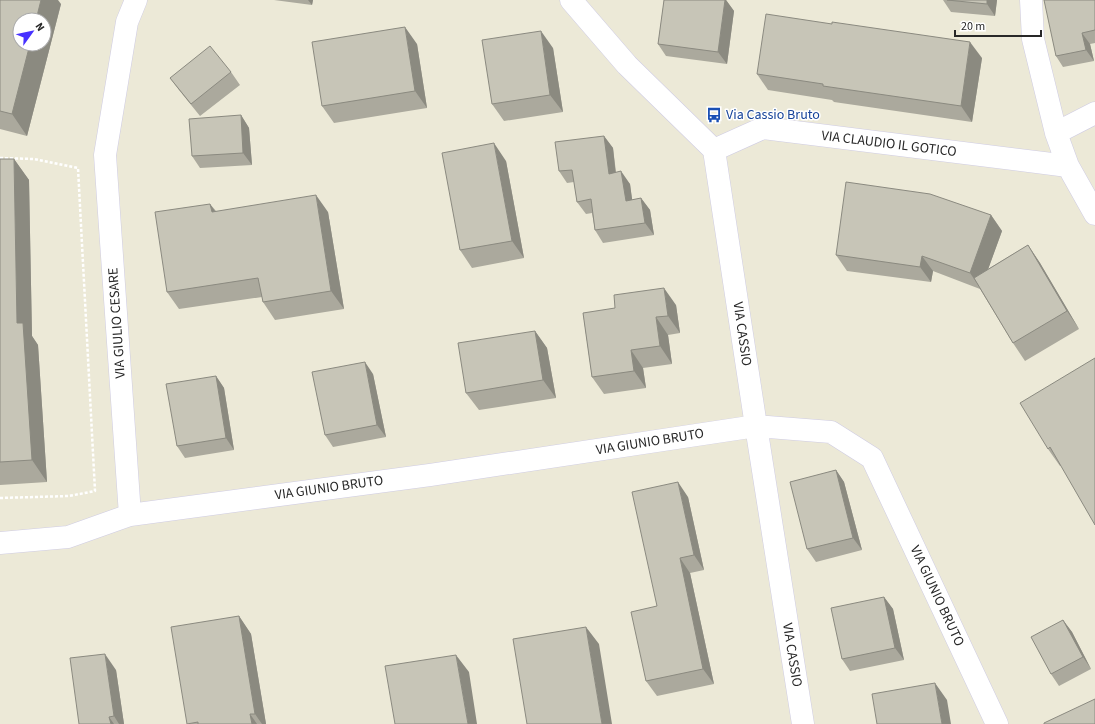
<svg xmlns="http://www.w3.org/2000/svg" width="1095" height="724" viewBox="0 0 1095 724" font-family="'Source Sans 3',sans-serif">
  <style>
    .lines { fill: none; stroke-linecap: round; stroke-linejoin: round }
    .street-casing { stroke: #cfcce3; stroke-width: 23 }
    .path { stroke: #fff; stroke-width: 2.5; stroke-dasharray: 3 2; stroke-linecap: butt }
    .street { stroke: #fff; stroke-width: 22 }
    .wall { fill: #aba99d }
    .shaded-wall { fill: #8b8a80 }
    .building { fill: #c7c5b7; stroke: #8b8a80 }
    .labels { text-anchor: middle; dominant-baseline: central; stroke-width: 3; stroke-linejoin: round; paint-order: stroke }
    .transit-label { font-size: 14px; fill: #164399; stroke: #fff; text-anchor: start }
    .street-label { font-size: 14px; fill: #282828; stroke: #fff }
  </style>
  <rect width="100%" height="100%" fill="#ece9d7"/>
  <g class="lines">
    <g class="street-casing">
      <path id="street" d="M571,0l56,65 87,85 42,276 47,298
        M1031,0l2,39 23,94 12,33 27,48
        M1056,133l39,-20
        M714,150l49,-22 305,38
        M130,515l-25,-360 22,-133 9,-22
        M0,543l68,-6 62,-22 300,-40 326,-49 75,6 41,26 125,266"/>
    </g>
    <path class="path" d="M0,158l34,1 44,9
      M0,498l69,-2 26,-5 -17,-323"/>
    <use href="#street" class="street"/>
  </g>
  <path class="wall" d="M0,0l61,4 -34,132 -27,-7z
    M274,0h39l-1,5z
    M664,0h62l8,11 -7,53 -61,-8 -8,-12z
    M943,0h54l-2,16 -44,-4z
    M1095,0v43l-5,1 4,17 -31,6 -7,-11z
    M417,44l10,64 -93,15 -12,-17z
    M553,48l10,64 -59,9 -12,-17z
    M982,58l-10,64 -138,-20 -2,-2 -64,-10 -11,-16z
    M231,72l9,13 -40,31 -21,-26 -9,-12z
    M241,115l8,13 3,37 -52,3 -8,-12z
    M604,136l9,12 3,24 14,12 2,16 9,-2 9,12 4,25 -51,8 -8,-13 -3,-17 -6,1 -9,-12 -3,-20 -7,1 -8,-12z
    M0,159h14l15,21 3,156 6,9 9,137 -47,3z
    M506,161l18,97 -52,10 -12,-18z
    M210,204l6,7 112,1 16,97 -69,11 -12,-18 -1,-5 -83,12 -12,-17z
    M991,215l11,16 -14,38 40,-24 12,18 39,66 -54,32 -12,-18 -33,-54 -47,-18 -2,11 -84,-11 -11,-16z
    M676,305l4,28 -12,2 4,29 -29,4 3,20 -42,6 -12,-17 -9,-64z
    M535,331l12,17 9,50 -77,12 -13,-17z
    M1095,358l-34,108h-1l-12,-17z
    M373,374l13,63 -53,10 -8,-12z
    M216,376l8,12 10,62 -49,8 -8,-12z
    M836,470l8,12 18,68 -46,12 -9,-13z
    M688,497l16,73 -14,3 24,111 -57,12 -11,-15 11,-75z
    M884,597l9,12 11,51 -54,11 -8,-12z
    M239,616l12,18 15,90h-79z
    M1063,620l9,12 19,37 -32,17 -8,-12z
    M116,670l8,54h-45z"/>
  <path class="shaded-wall" d="M41,0h17l3,4 -34,132 -15,-22 18,-70h14v-24h-8z
    M308,0h5l-1,5z
    M725,0h1l8,11 -7,53 -9,-12z
    M987,0h10l-2,16 -8,-12z
    M405,27l12,17 10,64 -12,-17z
    M541,31l12,17 10,64 -13,-17z
    M1082,33l8,11 4,17 -8,-11z
    M970,42l12,16 -10,64 -11,-16z
    M241,115l8,13 3,37 -9,-12z
    M604,136l9,12 4,38 -8,-12z
    M494,143l12,18 18,97 -12,-17z
    M14,159l15,21 3,156 6,9 9,137 -15,-22 -15,-137z
    M621,171l9,13 4,29 -8,-12z
    M316,195l12,17 16,97 -13,-18z
    M641,198l9,12 4,25 -9,-12z
    M210,204l12,17 -10,-9z
    M991,215l11,16 -21,58 -11,-16z
    M1028,245l12,18 39,66 -12,-18z
    M922,256l11,15 -2,11 -11,-15z
    M664,288l12,17 4,28 -12,-17z
    M656,317l12,18 4,29 -12,-18z
    M535,331l12,17 9,50 -13,-18z
    M631,350l12,18 3,20 -12,-17z
    M365,362l8,12 13,63 -9,-12z
    M216,376l8,12 10,62 -8,-12z
    M836,470l8,12 18,68 -9,-12z
    M678,482l10,15 16,73 -10,-15z
    M680,558l10,15 24,111 -11,-15z
    M884,597l9,12 11,51 -9,-12z
    M239,616l12,18 15,90h-4l-7,-10z
    M1063,620l9,12 19,37 -8,-12z
    M586,627l13,17 13,80h-10z
    M105,654l11,16 8,54h-5l-5,-8z
    M456,655l13,17 8,52h-9z
    M935,683l12,17 4,24h-9z
    M250,714l7,10h-5z
    M109,717l5,7h-3z"/>
  <path class="building" d="M0,0h41l-5,20h-16v24h10l-18,70 -12,-3z
    M664,0h61l-7,52 -60,-8z
    M947,0h40v4z
    M1044,0h51v30l-13,3 4,17 -30,6z
    M766,14l66,10v-2l138,20 -9,64 -138,-20v-2l-66,-10z
    M405,27l10,64 -93,15 -10,-64z
    M541,31l9,64 -58,9 -10,-64z
    M210,46l21,26 -40,32 -21,-26z
    M241,115l2,38 -51,3 -3,-37z
    M604,136l5,38 12,-3 5,30 15,-3 4,25 -50,7 -4,-31 -14,3 -5,-32 -13,1 -4,-29z
    M494,143l18,98 -52,9 -18,-97z
    M0,159h14l3,164h6l9,137 -32,2z
    M846,182l84,12 61,21 -21,58 -48,-17 -2,11 -84,-12z
    M316,195l15,96 -68,11 -5,-24 -91,14 -12,-80 55,-8 2,8z
    M1028,245l39,66 -54,32 -39,-65z
    M664,288l4,28 -12,1 4,29 -29,4 3,21 -42,6 -9,-64 32,-5 -1,-13z
    M535,331l8,49 -77,13 -8,-50z
    M1095,358v167l-45,-78 -2,2 -28,-46z
    M365,362l12,63 -52,10 -13,-63z
    M216,376l10,62 -49,8 -11,-62z
    M836,470l17,68 -46,11 -17,-67z
    M678,482l16,73 -14,3 23,111 -57,12 -15,-69 26,-6 -25,-114z
    M884,597l11,51 -53,11 -11,-51z
    M239,616l16,98h-5l2,10h-54v-2l-11,2 -16,-97z
    M1063,620l20,37 -32,17 -20,-37z
    M586,627l16,97h-75l-14,-85z
    M105,654l9,62 -5,1 2,7h-32l-9,-66z
    M456,655l12,69h-73l-10,-58z
    M935,683l7,41h-65l-5,-30z
    M1095,699v25h-51v-1z"/>
  <defs>
    <g id="bus-bare" transform="scale(1.2)"><path d="M-5-6H5V4H4V6H2V4H-2V6H-4V4H-5ZM-3.5-4V0h7V-4ZM-3.5 1.2v1.5H-2V1.2ZM2 1.2v1.5H3.5V1.2Z" fill="#1a4fb4" stroke="#fff" stroke-width="2.5" paint-order="stroke"/></g>
  </defs>
  <g fill-rule="evenodd">
    <use href="#bus-bare" x="714" y="115"/>
  </g>
  <g class="labels">
    <g class="transit-label">
      <text x="726" y="115">Via Cassio Bruto</text>
    </g>
    <g class="street-label">
      <text transform="translate(889 144) rotate(7)">VIA CLAUDIO IL GOTICO</text>
      <text transform="translate(117 323) rotate(-94)">VIA GIULIO CESARE</text>
      <text transform="translate(742 334) rotate(82)">VIA CASSIO</text>
      <text transform="translate(650 442) rotate(-9)">VIA GIUNIO BRUTO</text>
      <text transform="translate(329 488) rotate(-8)">VIA GIUNIO BRUTO</text>
      <text transform="translate(937 596) rotate(65)">VIA GIUNIO BRUTO</text>
      <text transform="translate(792 655) rotate(81)">VIA CASSIO</text>
    </g>
  </g>
  <g transform="translate(32 32) rotate(57)"><circle r="19" fill="#ffffff" stroke="#a9a9a9"/>
  <path d="M0-3L7 15L0 10L-7 15Z" fill="#4731ff"/>
  <text y="-6" font-size="11" font-weight="bold" text-anchor="middle" fill="#282828">N</text>
  </g>
  <path d="M955 30v6h86v-6" fill="none" stroke="#282828" stroke-width="2"/>
  <text x="961" y="30" font-size="12" fill="#282828" stroke="#ffffff" stroke-width="3" paint-order="stroke">20 m</text>
</svg>
